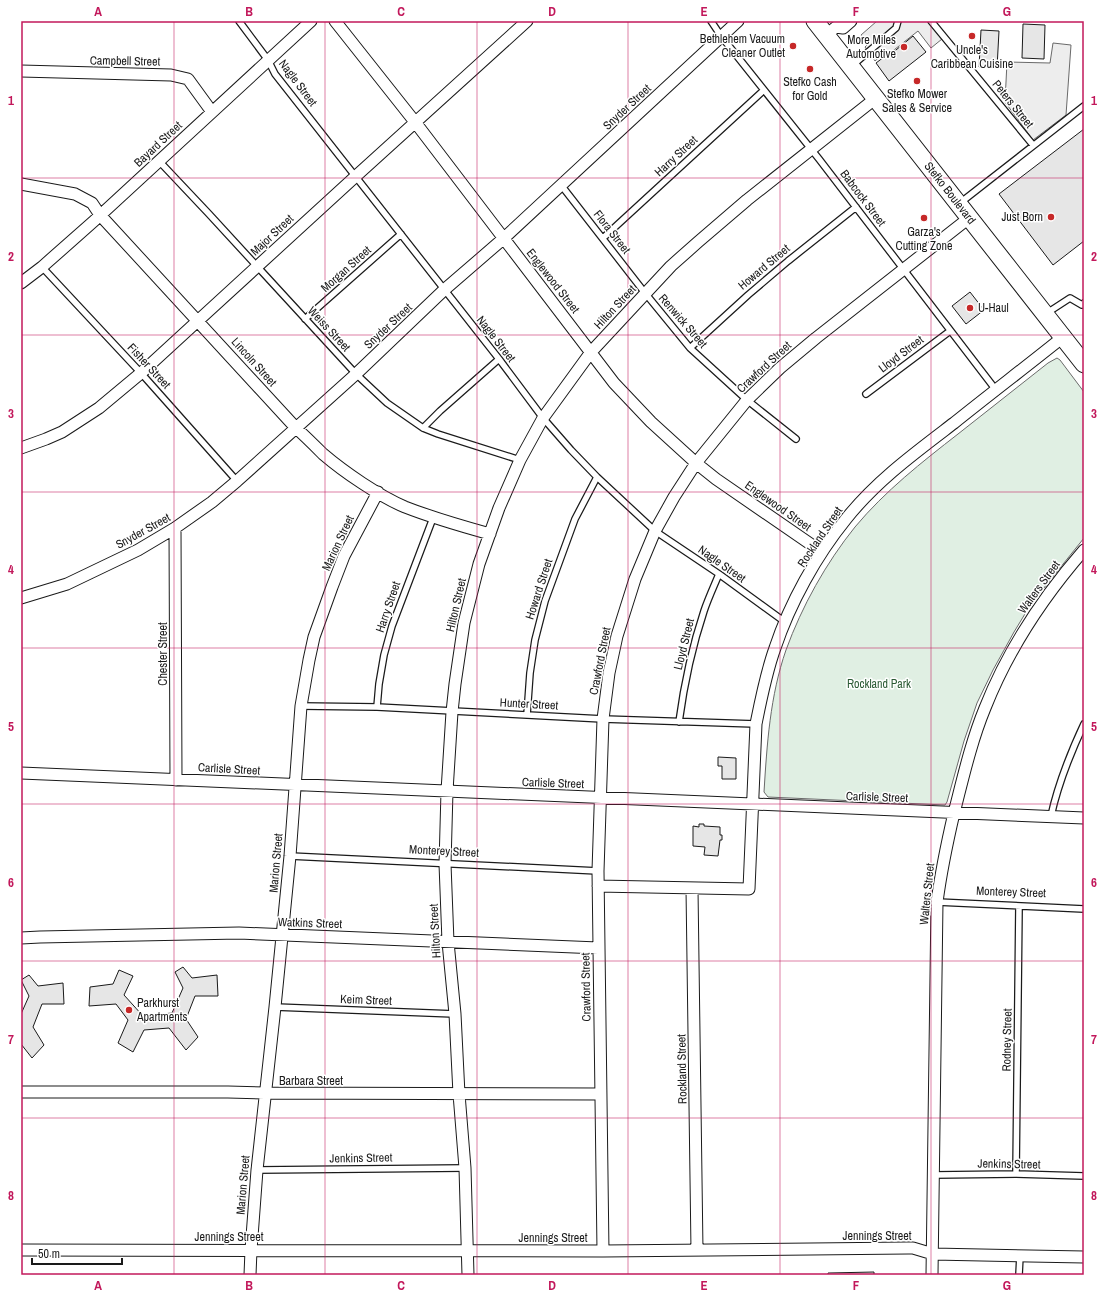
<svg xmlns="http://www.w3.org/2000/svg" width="1105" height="1296" viewBox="0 0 1105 1296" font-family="'Archivo Narrow',sans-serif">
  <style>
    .green { fill: #e0efe3; stroke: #6a6a6a }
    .parking { fill: #ededed; stroke: #6a6a6a }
    .building { fill: #e6e6e6; stroke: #1a1a1a }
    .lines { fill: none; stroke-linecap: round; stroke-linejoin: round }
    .service-casing { stroke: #1a1a1a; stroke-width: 8 }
    .minor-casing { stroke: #1a1a1a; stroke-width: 13 }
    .primary-casing { stroke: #1a1a1a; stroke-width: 19 }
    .service { stroke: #fff; stroke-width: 5.5 }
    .minor { stroke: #fff; stroke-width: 11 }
    .primary { stroke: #fff; stroke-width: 17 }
    .grid { fill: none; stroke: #c2185b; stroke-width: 1; stroke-opacity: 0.55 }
    .poi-dot { fill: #c62828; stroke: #fff; stroke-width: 1.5 }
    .labels { text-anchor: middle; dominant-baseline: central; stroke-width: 3; stroke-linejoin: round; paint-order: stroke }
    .poi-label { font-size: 12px; fill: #1a1a1a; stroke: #fff }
    .street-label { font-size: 12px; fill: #1a1a1a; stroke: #fff }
    .park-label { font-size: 12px; fill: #2b5a34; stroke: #fff }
    .neatline { fill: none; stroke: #c2185b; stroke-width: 1.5 }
    .grid-label { font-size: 13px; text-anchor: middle; font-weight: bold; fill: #c2185b }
  </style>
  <rect width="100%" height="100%" fill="#fff"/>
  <path class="green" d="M1057,358l3,2 24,32v146l-53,66 -17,28 -21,38 -16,33 -13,38 -17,61 -2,3 -177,-8 -4,-5c3,-48 6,-96 22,-142 16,-44 40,-87 69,-123 30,-36 67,-65 103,-93 30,-24 60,-47 90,-71z"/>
  <path class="parking" d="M877,21h52l13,18 -11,9 -13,-17 -33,26 -2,-3 -8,7 -10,-14 3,-3 -7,-9z
    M1053,43l18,2 -5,70 -33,25 -28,-38 2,-40 43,1z"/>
  <path class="building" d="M1023,24l22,1 -1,34 -22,-1z
    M981,30l18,1 -2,37 -18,-1z
    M913,36l13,16 -37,29 -13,-18 8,-6 1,2z
    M1084,129v112l-31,24 -54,-71z
    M970,292l14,18 -18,14 -14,-18z
    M718,757l18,1v21h-14v-13h-4z
    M699,824h5v2l16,1v8h2v5h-2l-2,16 -14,-1 1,-8 -12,-1v-20l6,1z
    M183,967l9,11 25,-3 1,21h-23l-9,23 12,18 -12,13 -17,-22 -25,2 -11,22 -15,-9 10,-23 -12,-16 -27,2 1,-19 23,-3 6,-14 14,6 -9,19 19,21 29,-3 11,-25 -8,-16z
    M29,975l9,11 25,-3 1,21h-22l-9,23 11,18 -12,13 -11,-14v-30l8,-18 -8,-16z
    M874,1272v3h-46v-2z"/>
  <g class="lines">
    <g class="service-casing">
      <path id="service" d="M239,21l29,39 7,14 224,285 44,59 28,32 26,27 58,54 64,43 66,48
        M711,21l10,15 98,123 177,231
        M931,21l102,124
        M853,65l43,-37 2,-7
        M159,161l50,53 147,160 31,29 36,25 15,6 82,26
        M561,185l84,108 45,55 57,52 49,39
        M960,203l124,-97
        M603,238l161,-148
        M42,267l99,106 96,108
        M1047,313l23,-15 12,7 2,-2
        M305,319l96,-85
        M690,348l58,-53 40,-34 68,-54
        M866,394l84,-63
        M423,428l17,-17 59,-52
        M301,706l76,1 226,12 153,5
        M377,707l2,-23 5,-29 8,-29 41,-108
        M527,715l3,-42 5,-33 10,-39 30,-82 22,-42
        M679,722c5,-37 13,-75 25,-111 4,-12 10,-25 15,-37
        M1051,816c7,-32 19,-62 33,-92
        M290,856l308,15
        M937,902l147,7
        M275,1007l180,7
        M257,1170l208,-2
        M1016,1174l3,-268
        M934,1175l82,-1 68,2
        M1019,1275l1,-20"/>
    </g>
    <g class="minor-casing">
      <path id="minor" d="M335,21l80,101 199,261 37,39 45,41 20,16 106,73
        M826,35l10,-8 7,1 8,-7
        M21,71l150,4 17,4 24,33
        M21,184l54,10 17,9 8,12 196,213c9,8 18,17 27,26 21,18 56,42 82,53 28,11 56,19 85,27
        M21,283l21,-16 52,-46 217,-200
        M21,448l25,-9 16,-7 37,-24 42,-35 49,-45 166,-152 171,-155
        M175,528l1,252
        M21,598l46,-14 71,-34 37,-22 37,-26 25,-21 119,-107 88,-84 59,-51 235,-218
        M21,773l1063,45
        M598,886l151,3 7,-165c5,-25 10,-51 19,-76 15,-45 41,-92 71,-129 30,-38 70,-67 108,-96 36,-29 73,-57 109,-86
        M692,889l5,361
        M21,938l19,-1 199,-4 359,15
        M21,1092h207l37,1 336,1
        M21,1250l582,1 305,-3h5l20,6 151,3
        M603,1251l-5,-380 5,-152 6,-46 8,-37 18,-57 20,-48 19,-34 22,-34 51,-63 33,-32 36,-30 153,-120
        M250,1275l1,-25 6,-80 18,-163 15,-151 11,-150 8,-46 5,-23 18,-50 12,-31 34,-64
        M468,1275l-3,-107 -6,-74 -4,-80 -7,-72 -3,-78 2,-73 5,-79 3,-28 9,-61 15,-59 20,-56 21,-48 23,-42 48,-66 80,-86 27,-24 49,-42 129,-102
        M932,1275l5,-373c4,-30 10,-59 17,-89 9,-35 17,-71 31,-105 23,-58 58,-111 99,-158"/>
    </g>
    <g class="primary-casing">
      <path id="primary" d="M815,21l269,343"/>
    </g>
    <use href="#service" class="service"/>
    <use href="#minor" class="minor"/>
    <use href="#primary" class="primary"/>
  </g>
  <path class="grid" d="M174,21v1254M325,21v1254M477,21v1254M628,21v1254M780,21v1254M931,21v1254M21,178h1063M21,335h1063M21,492h1063M21,648h1063M21,804h1063M21,961h1063M21,1118h1063"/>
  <g class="poi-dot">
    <circle cx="972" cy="36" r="4"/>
    <circle cx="793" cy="46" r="4"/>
    <circle cx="904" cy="47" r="4"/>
    <circle cx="810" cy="69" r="4"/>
    <circle cx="917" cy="81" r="4"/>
    <circle cx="1051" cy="217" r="4"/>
    <circle cx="924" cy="218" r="4"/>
    <circle cx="970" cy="308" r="4"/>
    <circle cx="129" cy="1010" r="4"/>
  </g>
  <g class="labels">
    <g class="poi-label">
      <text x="785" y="39" text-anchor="end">Bethlehem Vacuum<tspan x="785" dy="14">Cleaner Outlet</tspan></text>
      <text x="896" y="40" text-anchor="end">More Miles<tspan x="896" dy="14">Automotive</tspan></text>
      <text x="972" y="50">Uncle's<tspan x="972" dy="14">Caribbean Cuisine</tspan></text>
      <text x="810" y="82">Stefko Cash<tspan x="810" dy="14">for Gold</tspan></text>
      <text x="917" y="94">Stefko Mower<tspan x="917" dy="14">Sales &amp; Service</tspan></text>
      <text x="1043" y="217" text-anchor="end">Just Born</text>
      <text x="924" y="232">Garza's<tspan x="924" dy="14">Cutting Zone</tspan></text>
      <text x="978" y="308" text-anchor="start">U-Haul</text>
      <text x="137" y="1003" text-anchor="start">Parkhurst<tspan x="137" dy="14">Apartments</tspan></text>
    </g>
    <g class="street-label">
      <text transform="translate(125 61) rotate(1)">Campbell Street</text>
      <text transform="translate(298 83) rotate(53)">Nagle Street</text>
      <text transform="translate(1013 104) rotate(51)">Peters Street</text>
      <text transform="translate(627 107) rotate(-43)">Snyder Street</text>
      <text transform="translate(158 144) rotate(-43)">Bayard Street</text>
      <text transform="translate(676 156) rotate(-43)">Harry Street</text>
      <text transform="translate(950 193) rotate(52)">Stefko Boulevard</text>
      <text transform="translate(863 198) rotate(53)">Babcock Street</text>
      <text transform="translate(612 232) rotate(52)">Flora Street</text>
      <text transform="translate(272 235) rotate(-43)">Major Street</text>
      <text transform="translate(764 267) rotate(-40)">Howard Street</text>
      <text transform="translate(346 269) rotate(-42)">Morgan Street</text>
      <text transform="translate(553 281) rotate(52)">Englewood Street</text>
      <text transform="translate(615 307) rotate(-47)">Hilton Street</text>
      <text transform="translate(683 321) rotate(49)">Renwick Street</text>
      <text transform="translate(388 326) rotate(-43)">Snyder Street</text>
      <text transform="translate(329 329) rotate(47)">Weiss Street</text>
      <text transform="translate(496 339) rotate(52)">Nagle Street</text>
      <text transform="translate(901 354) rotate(-37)">Lloyd Street</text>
      <text transform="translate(254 362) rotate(48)">Lincoln Street</text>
      <text transform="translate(149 366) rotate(47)">Fisher Street</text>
      <text transform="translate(764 367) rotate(-43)">Crawford Street</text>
      <text transform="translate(778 506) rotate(35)">Englewood Street</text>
      <text transform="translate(143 531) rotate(-29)">Snyder Street</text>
      <text transform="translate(820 537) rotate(-56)">Rockland Street</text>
      <text transform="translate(338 543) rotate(-65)">Marion Street</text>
      <text transform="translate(722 564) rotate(35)">Nagle Street</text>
      <text transform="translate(1039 587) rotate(-54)">Walters Street</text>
      <text transform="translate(539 589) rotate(-72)">Howard Street</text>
      <text transform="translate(456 605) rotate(-77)">Hilton Street</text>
      <text transform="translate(388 607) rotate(-71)">Harry Street</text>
      <text transform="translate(684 644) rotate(-76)">Lloyd Street</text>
      <text transform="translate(163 654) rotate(-90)">Chester Street</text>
      <text transform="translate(600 661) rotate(-79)">Crawford Street</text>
      <text transform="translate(529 704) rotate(3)">Hunter Street</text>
      <text transform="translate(229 769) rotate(3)">Carlisle Street</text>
      <text transform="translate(553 783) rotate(2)">Carlisle Street</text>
      <text transform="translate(877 797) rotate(2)">Carlisle Street</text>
      <text transform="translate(444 851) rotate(3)">Monterey Street</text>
      <text transform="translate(276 863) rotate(-85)">Marion Street</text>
      <text transform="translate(1011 892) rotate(2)">Monterey Street</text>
      <text transform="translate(927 894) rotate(-84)">Walters Street</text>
      <text transform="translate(310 923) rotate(2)">Watkins Street</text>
      <text transform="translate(435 931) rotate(-93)">Hilton Street</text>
      <text transform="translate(586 987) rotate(-91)">Crawford Street</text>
      <text transform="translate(366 1000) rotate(2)">Keim Street</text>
      <text transform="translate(1007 1040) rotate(-89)">Rodney Street</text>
      <text transform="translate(682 1069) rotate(-91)">Rockland Street</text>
      <text x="311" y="1081">Barbara Street</text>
      <text transform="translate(361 1158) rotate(-1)">Jenkins Street</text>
      <text transform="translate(1009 1164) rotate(1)">Jenkins Street</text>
      <text transform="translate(243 1185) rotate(-85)">Marion Street</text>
      <text x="877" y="1236">Jennings Street</text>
      <text x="229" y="1237">Jennings Street</text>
      <text x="553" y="1238">Jennings Street</text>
    </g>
    <g class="park-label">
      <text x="879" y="684">Rockland Park</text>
    </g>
  </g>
  <rect width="1105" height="1296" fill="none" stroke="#ffffff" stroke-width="44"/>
  <path d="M32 1258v6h90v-6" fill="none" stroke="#1a1a1a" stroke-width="2"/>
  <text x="38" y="1258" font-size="12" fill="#1a1a1a" stroke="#ffffff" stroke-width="3" paint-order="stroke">50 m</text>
  <rect x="22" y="22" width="1061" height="1252" class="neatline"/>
  <g class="grid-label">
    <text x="98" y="16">A</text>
    <text x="249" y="16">B</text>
    <text x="401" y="16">C</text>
    <text x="552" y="16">D</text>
    <text x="704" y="16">E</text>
    <text x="856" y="16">F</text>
    <text x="1007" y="16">G</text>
    <text x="11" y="105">1</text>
    <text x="1094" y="105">1</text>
    <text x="11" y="261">2</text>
    <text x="1094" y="261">2</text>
    <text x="11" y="418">3</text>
    <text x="1094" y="418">3</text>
    <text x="11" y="574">4</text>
    <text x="1094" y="574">4</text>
    <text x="11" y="731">5</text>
    <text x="1094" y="731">5</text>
    <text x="11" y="887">6</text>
    <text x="1094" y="887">6</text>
    <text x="11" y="1044">7</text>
    <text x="1094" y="1044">7</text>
    <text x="11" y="1200">8</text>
    <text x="1094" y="1200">8</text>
    <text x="98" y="1290">A</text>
    <text x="249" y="1290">B</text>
    <text x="401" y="1290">C</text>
    <text x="552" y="1290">D</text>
    <text x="704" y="1290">E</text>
    <text x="856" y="1290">F</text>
    <text x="1007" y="1290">G</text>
  </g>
</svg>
